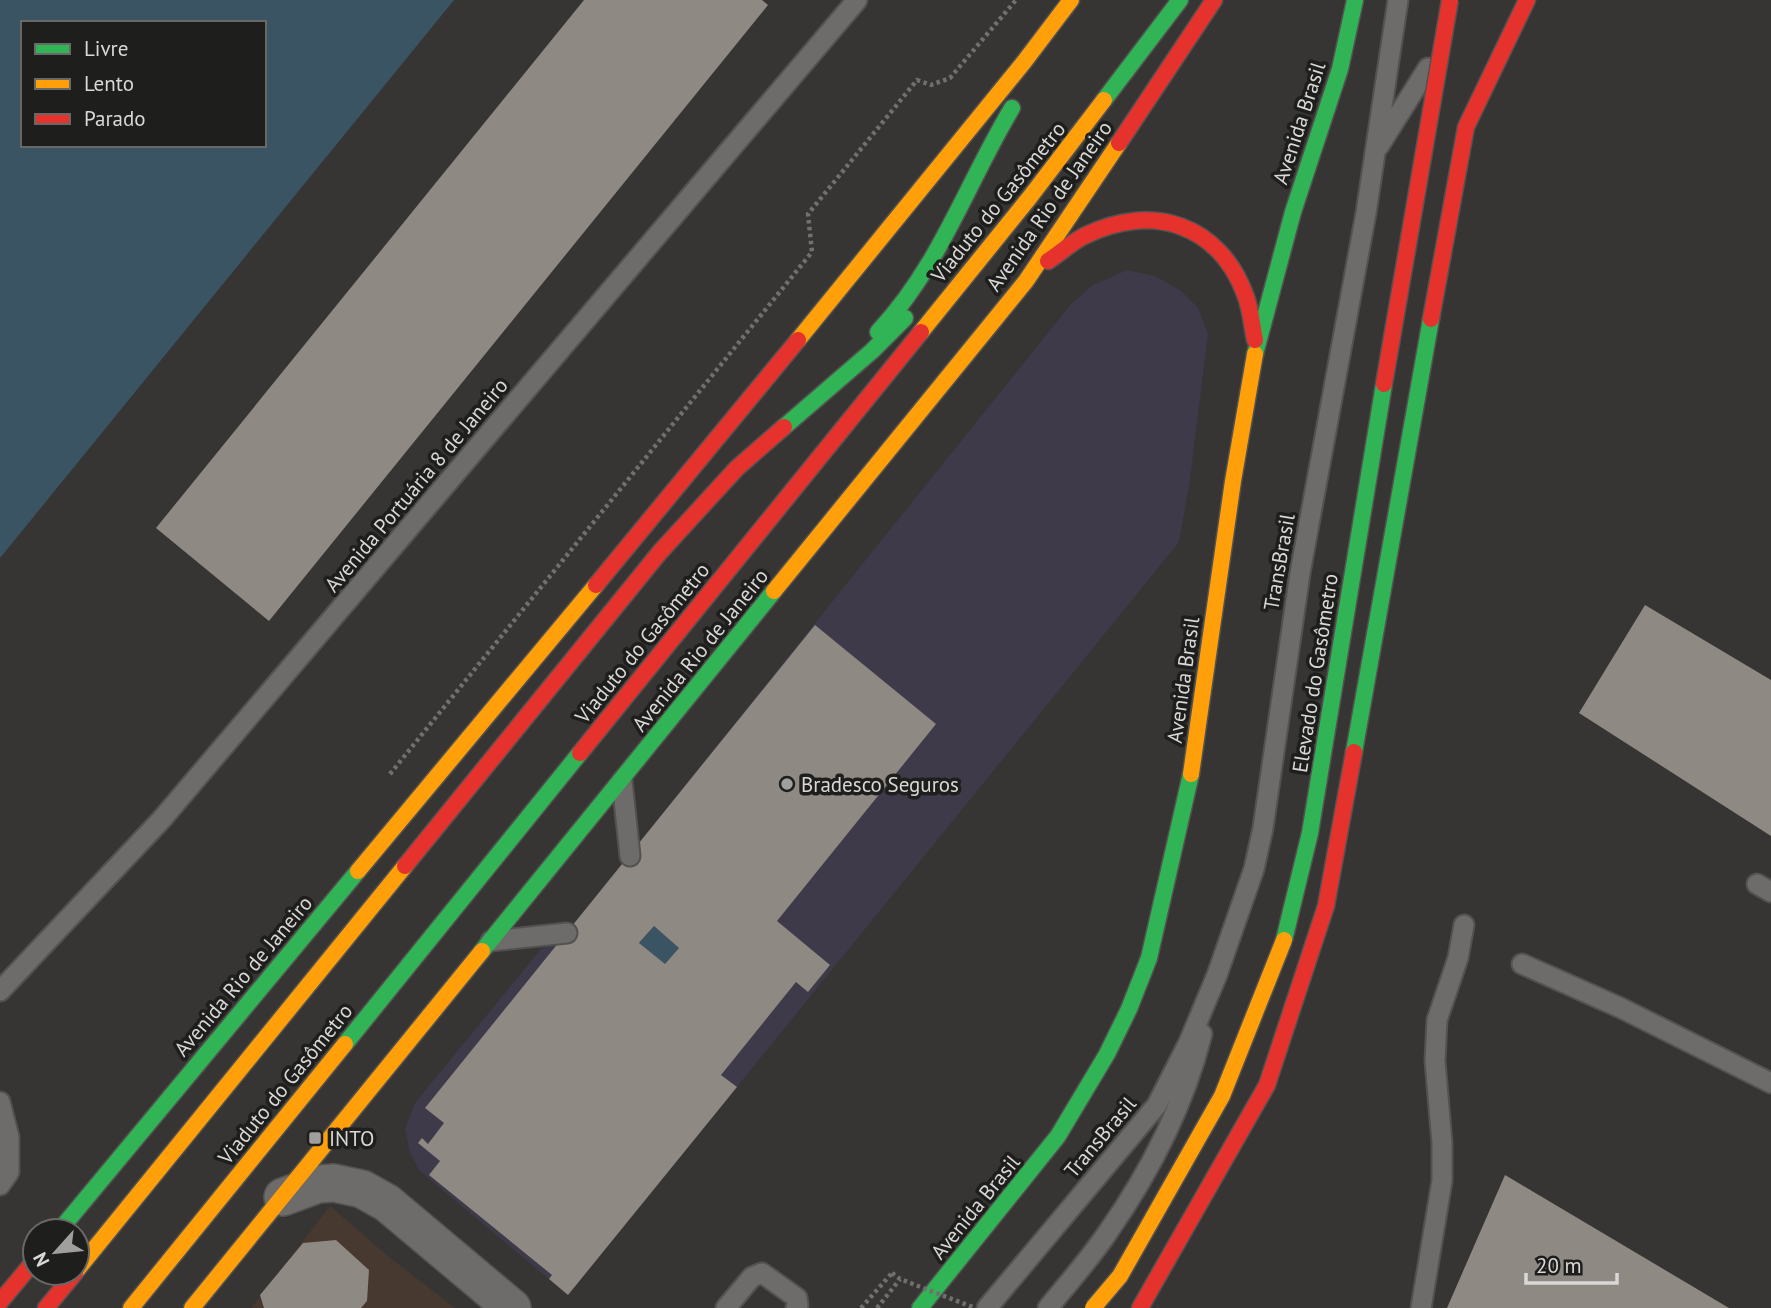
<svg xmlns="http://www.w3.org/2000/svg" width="1771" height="1308" viewBox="0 0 1771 1308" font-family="'PT Sans',sans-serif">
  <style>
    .commercial { fill: #3e3a49 }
    .medical { fill: #483930 }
    .water { fill: #3a5464; fill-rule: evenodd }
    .building { fill: #8e8983; fill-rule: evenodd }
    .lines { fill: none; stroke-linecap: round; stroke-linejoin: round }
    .lane-casing { stroke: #525251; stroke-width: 23 }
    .street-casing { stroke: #525251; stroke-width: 40 }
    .fast-casing { stroke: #525251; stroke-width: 19 }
    .slow-casing { stroke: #525251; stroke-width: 19 }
    .jam-casing { stroke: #525251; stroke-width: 19 }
    .path { stroke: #71706f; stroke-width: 4.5; stroke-dasharray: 3.5 3.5; stroke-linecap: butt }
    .lane { stroke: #6d6c6b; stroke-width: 19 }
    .street { stroke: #6d6c6b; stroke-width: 37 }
    .fast { stroke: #30b455; stroke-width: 16 }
    .slow { stroke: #ff9f0a; stroke-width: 16 }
    .jam { stroke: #e5322d; stroke-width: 16 }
    .fast-bridge-casing { stroke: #525251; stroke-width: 19; stroke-linecap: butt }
    .slow-bridge-casing { stroke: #525251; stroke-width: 19; stroke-linecap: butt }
    .jam-bridge-casing { stroke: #525251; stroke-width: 19; stroke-linecap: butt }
    .path-bridge { stroke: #71706f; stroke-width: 4.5; stroke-dasharray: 3.5 3.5; stroke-linecap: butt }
    .fast-bridge { stroke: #30b455; stroke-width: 16 }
    .slow-bridge { stroke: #ff9f0a; stroke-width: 16 }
    .jam-bridge { stroke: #e5322d; stroke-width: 16 }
    .poi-dot { fill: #a09f9d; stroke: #1e1e1c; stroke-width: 2.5 }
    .labels { text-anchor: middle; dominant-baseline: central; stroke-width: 7; stroke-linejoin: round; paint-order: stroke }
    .street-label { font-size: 21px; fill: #d9d8d6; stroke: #1e1e1c }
    .poi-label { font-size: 21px; fill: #d9d8d6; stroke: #1e1e1c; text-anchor: start }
  </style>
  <rect width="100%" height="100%" fill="#363534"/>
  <path class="commercial" d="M1127,270l28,6 25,14 18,18 10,26 -18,145 -11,63 -611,753 -148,-124 -10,-18 -5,-24 10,-26 126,-154 18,-7 513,-639 21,-18z"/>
  <path class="medical" d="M330,1206l59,51 66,51h-204z"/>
  <path class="water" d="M0,0h454l-454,558zM23,23h241v122h-241z
    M654,926l25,22 -14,16 -26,-20z"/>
  <path class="building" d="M584,0h178l6,5 -499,616 -113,-93z
    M1645,605l126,75v156l-192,-123z
    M815,625l121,99 -159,197 53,44 -22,27 -12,-10 -75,93 16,12 -169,208 -19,-16 3,-4 -123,-100 11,-14 -22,-18 4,-5 6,6 16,-21 -19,-15zM654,926l25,22 -14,16 -26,-21z
    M1505,1175l224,133h-282z
    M336,1240l33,30 -2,31 -6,7h-97l-4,-13 43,-52z"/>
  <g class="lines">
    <g class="lane-casing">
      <path id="lane" d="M1379,146l49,-78
        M622,781l8,75
        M1757,884l14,8
        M491,941l76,-8
        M1522,964l99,44 150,75
        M0,991l162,-172 695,-819
        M0,1102l9,35v35l-9,13
        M726,1308l26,-31 10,-4 35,25 1,7 -2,3
        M987,1308l170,-203 32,-63 28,-67 37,-106 9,-41 37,-255 66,-360 32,-213
        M1048,1308c20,-25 42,-49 60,-76 42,-60 76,-127 94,-198
        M1421,1308l21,-127v-38l-7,-82 2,-41 21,-62 6,-33"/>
    </g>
    <g class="street-casing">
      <path id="street" d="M283,1197l35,-13 16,-1 28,6 25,14 125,105"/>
    </g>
    <g class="fast-casing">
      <path id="fast" d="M1104,100l76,-100
        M878,332c62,-66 88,-147 134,-224
        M1255,354l38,-142 47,-143 15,-69
        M784,427l88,-76 33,-33
        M1354,752l77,-433
        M482,951l292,-360
        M345,1044l235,-291
        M59,1231l299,-360
        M920,1308l138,-172 49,-82 22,-45 20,-51 42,-184"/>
    </g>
    <g class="slow-casing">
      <path id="slow" d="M921,332l109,-135 74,-97
        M798,340l226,-278 47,-62
        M774,591l252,-310 93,-138
        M1191,774l42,-293 22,-127
        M358,871l238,-286
        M77,1270l328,-404
        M131,1308l214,-264
        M192,1308l290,-357"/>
    </g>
    <g class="jam-casing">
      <path id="jam" d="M1119,143l95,-143
        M1048,261c12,-8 23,-18 36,-25 68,-34 136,-12 162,61 5,14 6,29 9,43
        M1431,319l35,-192 61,-127
        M596,585l202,-245
        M580,753l341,-421
        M405,866l255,-314 77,-84 47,-41
        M0,1302l35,-42
        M46,1308l29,-35
        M1140,1308l127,-223 59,-179 28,-154"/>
    </g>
    <path class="path" d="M390,774l422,-522 -4,-38 109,-134 14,5 19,-7 66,-78
      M861,1308l31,-35"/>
    <use href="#lane" class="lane"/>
    <use href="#street" class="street"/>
    <use href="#fast" class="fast"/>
    <use href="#slow" class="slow"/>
    <use href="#jam" class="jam"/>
    <g class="fast-bridge-casing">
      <path id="fast-bridge" d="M1284,940l26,-107 74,-449"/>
    </g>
    <g class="slow-bridge-casing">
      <path id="slow-bridge" d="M1093,1308l27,-32 102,-180 62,-156"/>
    </g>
    <g class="jam-bridge-casing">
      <path id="jam-bridge" d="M1384,384l66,-384"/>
    </g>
    <path class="path-bridge" d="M892,1273l8,6 75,29
      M877,1308l23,-29"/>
    <use href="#fast-bridge" class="fast-bridge"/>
    <use href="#slow-bridge" class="slow-bridge"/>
    <use href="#jam-bridge" class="jam-bridge"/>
  </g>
  <g class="poi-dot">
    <circle cx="787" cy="784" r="7"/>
    <rect x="308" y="1131" width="14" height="14" rx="3.5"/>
  </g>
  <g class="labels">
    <g class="street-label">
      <text transform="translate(1299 123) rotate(-72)">Avenida Brasil</text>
      <text transform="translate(998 202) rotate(-51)">Viaduto do Gasômetro</text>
      <text transform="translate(1049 206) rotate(-55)">Avenida Rio de Janeiro</text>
      <text transform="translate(416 485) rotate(-50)">Avenida Portuária 8 de Janeiro</text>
      <text transform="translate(1279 562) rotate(-80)">TransBrasil</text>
      <text transform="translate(642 643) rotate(-51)">Viaduto do Gasômetro</text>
      <text transform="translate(700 650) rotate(-51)">Avenida Rio de Janeiro</text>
      <text transform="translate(1315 673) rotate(-81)">Elevado do Gasômetro</text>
      <text transform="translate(1183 680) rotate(-82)">Avenida Brasil</text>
      <text transform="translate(243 976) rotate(-50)">Avenida Rio de Janeiro</text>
      <text transform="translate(285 1084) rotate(-51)">Viaduto do Gasômetro</text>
      <text transform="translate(1100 1137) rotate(-50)">TransBrasil</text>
      <text transform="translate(975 1207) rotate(-51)">Avenida Brasil</text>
    </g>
    <g class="poi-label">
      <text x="801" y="784">Bradesco Seguros</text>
      <text x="329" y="1138">INTO</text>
    </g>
  </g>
  <rect x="21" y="21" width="245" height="126" fill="#1e1e1c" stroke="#696866" stroke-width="2"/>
  <rect x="35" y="44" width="35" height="10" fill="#30b455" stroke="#696866" stroke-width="2"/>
  <text x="84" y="56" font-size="21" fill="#d9d8d6">Livre</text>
  <rect x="35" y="79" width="35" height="10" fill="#ff9f0a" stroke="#696866" stroke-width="2"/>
  <text x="84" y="91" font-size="21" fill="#d9d8d6">Lento</text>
  <rect x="35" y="114" width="35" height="10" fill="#e5322d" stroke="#696866" stroke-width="2"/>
  <text x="84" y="126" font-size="21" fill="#d9d8d6">Parado</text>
  <g transform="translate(56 1252) rotate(243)"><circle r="33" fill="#1e1e1c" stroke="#696866" stroke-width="2"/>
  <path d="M0-5L12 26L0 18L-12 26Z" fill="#a09f9d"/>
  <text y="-10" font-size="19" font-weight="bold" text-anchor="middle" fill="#d9d8d6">N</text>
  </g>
  <path d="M1526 1273v10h91v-10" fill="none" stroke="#d9d8d6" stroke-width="3.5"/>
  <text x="1536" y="1273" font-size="21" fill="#d9d8d6" stroke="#1e1e1c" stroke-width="5" paint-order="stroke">20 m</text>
</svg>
